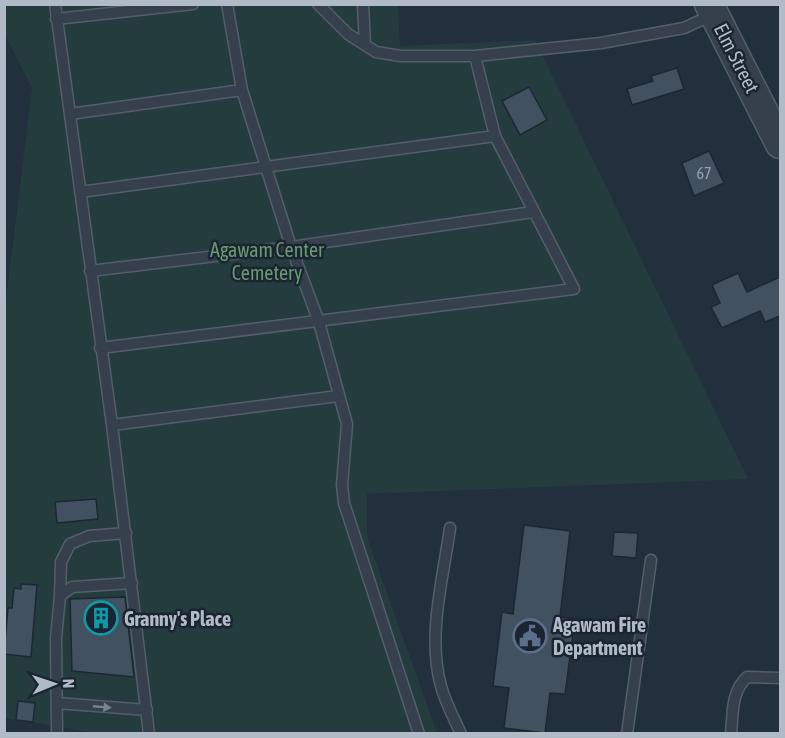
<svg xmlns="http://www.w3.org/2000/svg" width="785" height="738" viewBox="0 0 785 738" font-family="'Asap Condensed',sans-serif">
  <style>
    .green { fill: #243c3d }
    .building { fill: #425160; stroke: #1d2733; stroke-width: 1.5 }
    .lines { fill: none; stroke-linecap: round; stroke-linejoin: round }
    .service-casing { stroke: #545e6a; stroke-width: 13 }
    .tertiary-casing { stroke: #545e6a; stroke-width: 31 }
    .service { stroke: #35404c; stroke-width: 10 }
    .tertiary { stroke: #35404c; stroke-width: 28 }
    .oneway { fill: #798490 }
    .labels { text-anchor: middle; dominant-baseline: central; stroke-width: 5; stroke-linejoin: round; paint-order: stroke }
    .number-label { font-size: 16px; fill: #95a0ae }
    .street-label { font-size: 20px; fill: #b1bbc8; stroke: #1b2531 }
    .park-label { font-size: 20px; fill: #679a70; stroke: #1b2531 }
    .poi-label { font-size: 20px; font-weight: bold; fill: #b1bbc8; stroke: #1b2531; text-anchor: start }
  </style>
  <rect width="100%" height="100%" fill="#222f3c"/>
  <path class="green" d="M398,4l2,42 135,-6 213,439 -381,15v43l70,196 -335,1 -97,-16 -1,-402 28,-228 -27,-53v-30z"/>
  <path class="building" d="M677,68l7,21 -52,16 -5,-16 26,-8 -2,-5z
    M529,87l18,33 -27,15 -18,-34z
    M709,151l15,32 -30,13 -12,-33z
    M738,273l9,19 33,-15v39l-15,6 -5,-11 -38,17 -11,-21 9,-4 -8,-18z
    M96,499l2,20 -41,4 -2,-21z
    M524,525l46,6 -10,86 15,2 -10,75 -15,-1 -5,40 -41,-5 5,-40 -16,-2 9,-74 11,2z
    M614,532l24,1 -2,25 -24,-2z
    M21,584l16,1 -6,72 -27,-3 4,-46h4l2,-20 7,1z
    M125,597l9,80 -62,-6 -2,-72z
    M18,701l17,2 -2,19 -17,-2z"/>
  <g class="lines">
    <g class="service-casing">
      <path id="service" d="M55,4l57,421 37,309
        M227,4l15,86 49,157 28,75 28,102 -5,61 2,18 75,231
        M318,4l30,30 28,18 25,4h74l126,-13 83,-15 28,-13
        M363,4l2,41
        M56,19l137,-15
        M70,114l172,-24
        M80,192l415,-56
        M90,271l201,-24 242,-35
        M100,348l474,-59 -79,-153 -20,-80
        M112,425l226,-29
        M450,528c-7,51 -23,108 -9,158 4,16 13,32 20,48
        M60,596l1,-34 9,-18 19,-8 37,-3
        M57,703l90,7
        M57,734l-1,-96 4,-42 12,-9 60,-4
        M627,734l24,-174
        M731,734c2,-21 0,-42 16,-57l33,1"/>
    </g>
    <g class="tertiary-casing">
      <path id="tertiary" d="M709,4l71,140"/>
    </g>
    <use href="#service" class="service"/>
    <use href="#tertiary" class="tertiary"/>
  </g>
  <defs><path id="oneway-solid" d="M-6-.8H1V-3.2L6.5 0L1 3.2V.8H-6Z" transform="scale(1.5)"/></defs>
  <use class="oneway" href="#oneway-solid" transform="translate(102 707) rotate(5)"/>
  <defs>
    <g id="building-ring" transform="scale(1.725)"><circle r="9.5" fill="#1b2531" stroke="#0f9aa8" stroke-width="1.5"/><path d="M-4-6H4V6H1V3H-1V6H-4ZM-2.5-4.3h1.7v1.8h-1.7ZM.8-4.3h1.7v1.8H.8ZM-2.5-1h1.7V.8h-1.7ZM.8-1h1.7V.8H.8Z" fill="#0f9aa8"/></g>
    <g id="civic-ring" transform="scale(1.725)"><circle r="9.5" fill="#1b2531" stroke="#5c6f8a" stroke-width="1.5"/><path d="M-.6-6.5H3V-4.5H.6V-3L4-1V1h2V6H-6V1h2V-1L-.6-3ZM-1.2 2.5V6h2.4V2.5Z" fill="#5c6f8a"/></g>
  </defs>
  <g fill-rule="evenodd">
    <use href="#building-ring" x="101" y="618"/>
    <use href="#civic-ring" x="530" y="636"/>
  </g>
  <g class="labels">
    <g class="number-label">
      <text x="704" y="173">67</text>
    </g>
    <g class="street-label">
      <text transform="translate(737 58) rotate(63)">Elm Street</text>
    </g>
    <g class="park-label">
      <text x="267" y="249">Agawam Center<tspan x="267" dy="23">Cemetery</tspan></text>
    </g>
    <g class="poi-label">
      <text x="124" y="618">Granny's Place</text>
      <text x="553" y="624">Agawam Fire<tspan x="553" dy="23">Department</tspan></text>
    </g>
  </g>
  <rect width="785" height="738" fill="none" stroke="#b1bbc8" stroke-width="12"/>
  <g transform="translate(54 684) rotate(88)" stroke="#1b2531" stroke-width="4.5" paint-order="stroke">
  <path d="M0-4.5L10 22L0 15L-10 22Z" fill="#b1bbc8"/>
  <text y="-9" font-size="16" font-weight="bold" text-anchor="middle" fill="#b1bbc8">N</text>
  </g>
</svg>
